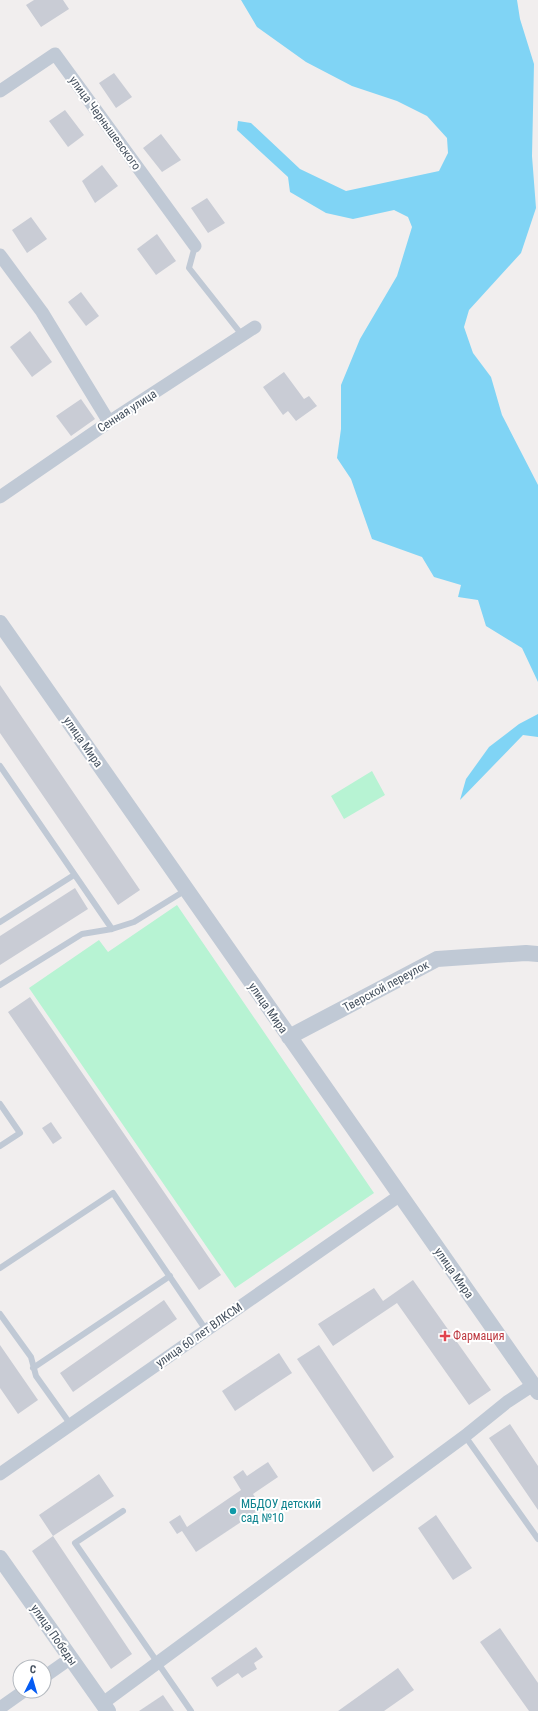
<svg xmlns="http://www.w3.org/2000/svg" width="538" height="1711" viewBox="0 0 538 1711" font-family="'Roboto Condensed',sans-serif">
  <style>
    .green { fill: #b7f3d3 }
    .water { fill: #80d4f5 }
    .building { fill: #c9ccd5 }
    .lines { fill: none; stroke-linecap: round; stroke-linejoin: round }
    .service { stroke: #c0c9d5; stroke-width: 6 }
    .minor { stroke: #c0c9d5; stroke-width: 13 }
    .tertiary { stroke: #c0c9d5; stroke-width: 16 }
    .health-dot { fill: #e0444e; stroke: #fff; stroke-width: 1.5 }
    .culture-dot { fill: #0f9aa8; stroke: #fff; stroke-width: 1.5 }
    .labels { text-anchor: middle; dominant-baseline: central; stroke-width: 4; stroke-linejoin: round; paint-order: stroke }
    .street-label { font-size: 12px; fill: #44505e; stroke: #fff }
    .health-label { font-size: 12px; fill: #be3a42; stroke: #fff; text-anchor: start }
    .culture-label { font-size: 12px; fill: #0d838f; stroke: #fff; text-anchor: start }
  </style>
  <rect width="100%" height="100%" fill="#f1eeee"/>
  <path class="green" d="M372,771l13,24 -41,24 -13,-23z
    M177,905l197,288 -139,95 -206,-300 70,-48 9,12z"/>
  <path class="water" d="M241,0h276l3,19 14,45 -2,92 4,52 -15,45 -52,57 -5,17 9,26 18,24 11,38 36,70v197l-16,-34 -36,-22 -8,-26 -20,-3 3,-12 -27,-8 -12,-20 -50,-18 -21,-60 -14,-21 4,-29v-44l19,-46 37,-63 15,-49 -4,-10 -14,-7 -41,9 -27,-6 -36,-21 -2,-15 -51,-47 1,-9 13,2 49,46 46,22 93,-20 9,-18 -1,-15 -20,-22 -30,-15 -45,-15 -46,-24 -49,-35z
    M538,714v23l-15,-2 -63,65 6,-21 23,-32 30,-23z"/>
  <path class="building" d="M34,0h29l6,9 -28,18 -15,-22z
    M114,73l18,24 -16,11 -17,-25z
    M65,110l19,25 -16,12 -19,-26z
    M161,134l20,26 -19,12 -19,-24z
    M102,165l16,21 -23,17 -13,-22z
    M207,198l18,25 -17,10 -17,-25z
    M31,217l16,22 -20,14 -15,-23z
    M157,234l19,27 -20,14 -19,-26z
    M81,292l18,24 -13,10 -18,-24z
    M30,331l22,31 -20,15 -22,-30z
    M284,372l20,27 5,-3 8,10 -21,15 -8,-10 -5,4 -20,-28z
    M81,399l14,20 -24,17 -15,-20z
    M0,685l140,205 -22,15 -118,-172z
    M75,888l13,21 -88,56v-29z
    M30,997l191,278 -22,15 -191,-278z
    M51,1122l11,16 -9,6 -11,-16z
    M413,1280l78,110 -22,15 -72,-102 -64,43 -15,-22 56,-36 9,13z
    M164,1300l13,19 -104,73 -13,-19z
    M0,1345l38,55 -20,14 -18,-26z
    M319,1345l75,112 -21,15 -76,-113z
    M279,1353l13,20 -57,38 -13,-20z
    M510,1424l28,42v44l-49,-72z
    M268,1462l10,15 -25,17 9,14 -66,44 -14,-21 -5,3 -8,-12 11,-7 7,12 54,-37 -8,-13 10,-7 4,6z
    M99,1474l15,22 -61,40 -14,-21z
    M436,1515l36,53 -19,12 -35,-52z
    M53,1536l79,118 -21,15 -79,-118z
    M500,1628l38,55v28h-9l-49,-69z
    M256,1647l7,10 -9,6 3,6 -15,9 -4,-5 -21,14 -6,-9z
    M398,1668l16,22 -30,21h-46z
    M163,1695l11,16h-35z"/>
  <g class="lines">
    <path class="service" d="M195,246l-6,22 53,67
      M0,766l112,163
      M0,922l74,-47
      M0,985l82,-51 30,-5 22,-7 52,-32
      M0,1104l20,29 -20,13
      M0,1268l113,-75 93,137
      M0,1314l31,43 5,19 35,49
      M33,1368l137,-92
      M465,1436l73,103
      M123,1511l-48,32 116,168"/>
    <path class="minor" d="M0,91l55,-37 140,192
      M0,255l42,57 67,110
      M0,497l109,-75 146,-95
      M0,1474l399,-278
      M44,1677l27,-19
      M103,1703l362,-267 42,-34 26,-17
      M0,1708l24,-17"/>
    <path class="tertiary" d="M0,623l538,769
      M289,1037l148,-78 89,-6 12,1
      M0,1558l108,153"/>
  </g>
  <path class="health-dot" d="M443 1330h4v4h4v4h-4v4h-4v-4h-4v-4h4z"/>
  <circle class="culture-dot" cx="233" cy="1511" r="4"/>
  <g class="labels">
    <g class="street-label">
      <text transform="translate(105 123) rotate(54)">улица Чернышевского</text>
      <text transform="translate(127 411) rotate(-33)">Сенная улица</text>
      <text transform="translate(83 742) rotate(55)">улица Мира</text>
      <text transform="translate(386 986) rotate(-28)">Тверской переулок</text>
      <text transform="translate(268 1008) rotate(55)">улица Мира</text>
      <text transform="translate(454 1273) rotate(55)">улица Мира</text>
      <text transform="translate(199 1335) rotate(-35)">улица 60 лет ВЛКСМ</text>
      <text transform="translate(54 1635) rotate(55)">улица Победы</text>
    </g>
    <g class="health-label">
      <text x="453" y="1336">Фармация</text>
    </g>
    <g class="culture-label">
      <text x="241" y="1504">МБДОУ детский<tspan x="241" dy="14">сад №10</tspan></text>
    </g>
  </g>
  <g transform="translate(32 1679) rotate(5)"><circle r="19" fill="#ffffff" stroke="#b4b9bf"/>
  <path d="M0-3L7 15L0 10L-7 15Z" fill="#065cf3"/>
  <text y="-6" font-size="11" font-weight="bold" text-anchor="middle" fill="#44505e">С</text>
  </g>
</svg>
